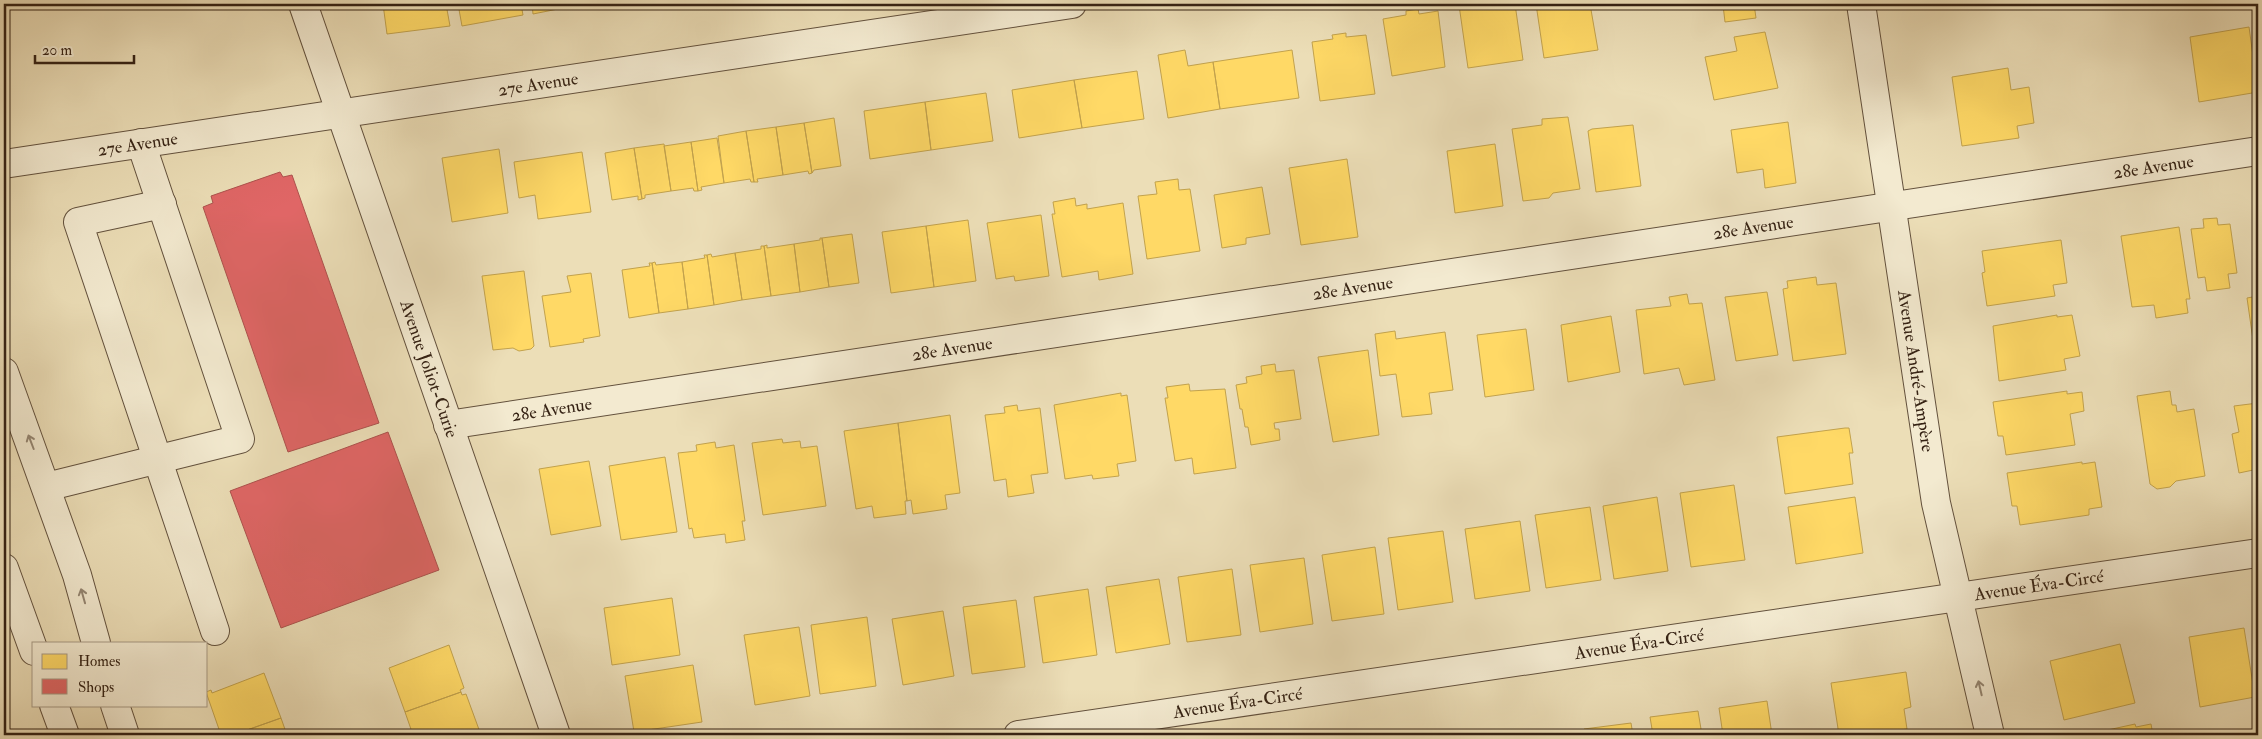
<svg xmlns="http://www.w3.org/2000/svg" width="2262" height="739" viewBox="0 0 2262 739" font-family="'IM FELL Double Pica',serif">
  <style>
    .homes { fill: #ffd966; stroke: #c2a24d }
    .shops { fill: #e06666; stroke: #ad524d }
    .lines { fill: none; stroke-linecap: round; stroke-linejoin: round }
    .minor-casing { stroke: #63513d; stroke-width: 30 }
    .minor { stroke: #f3ead0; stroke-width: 28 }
    .oneway { stroke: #948672 }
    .labels { text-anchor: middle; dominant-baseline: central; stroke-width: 5; stroke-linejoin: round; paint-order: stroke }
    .street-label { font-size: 18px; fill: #352214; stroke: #f3ead0 }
  </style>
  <rect width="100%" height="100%" fill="#ecdeb7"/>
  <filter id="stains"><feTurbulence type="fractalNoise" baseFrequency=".004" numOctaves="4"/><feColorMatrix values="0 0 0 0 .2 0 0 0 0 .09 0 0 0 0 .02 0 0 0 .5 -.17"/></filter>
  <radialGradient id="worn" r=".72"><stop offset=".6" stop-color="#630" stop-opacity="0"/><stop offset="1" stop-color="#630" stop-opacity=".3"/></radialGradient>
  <path class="homes" d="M383,4h63l4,22 -63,8z
    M458,4h63l2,11 -61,11z
    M532,4h51l-50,10z
    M1515,4l8,56 -55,8 -9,-63z
    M1536,4h54l8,46 -54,8z
    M1702,4h52l2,14 -31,4 -2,-17 -20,3z
    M1418,9l1,5 19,-3 7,56 -53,9 -9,-57 23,-4v-4z
    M2249,27l9,65 -59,10 -9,-65z
    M1765,32l13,56 -64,12 -9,-43 32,-6 -3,-14z
    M1346,33v4l20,-2 9,59 -55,7 -8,-59 21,-3 -1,-4z
    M1185,50l3,16 25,-4 7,47 -52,9 -10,-63z
    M1292,50l7,48 -79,11 -7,-47z
    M2008,68l3,22 18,-3 5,36 -17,3 2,12 -57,8 -10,-69z
    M1137,71l7,48 -62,9 -8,-48z
    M1074,80l8,48 -63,10 -7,-48z
    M986,93l7,48 -62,9 -6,-48z
    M925,102l6,48 -61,9 -6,-48z
    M1568,117l12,72 -27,4 -4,5 -26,3 -11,-72 30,-4v-6z
    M834,118l7,48 -27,4 -2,3 -8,-50z
    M1788,122l8,61 -31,5 -2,-19 -26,4 -6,-43z
    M804,123l8,50 -3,1 -1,-3 -25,4 -7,-48z
    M1633,125l8,61 -45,6 -8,-61 4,-2z
    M776,127l7,48 -26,4 1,3h-4l-8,-51z
    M746,131l8,51h-3l-1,-3 -26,4 -6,-47z
    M717,138l7,45 -23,4 1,3 -4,1 -7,-49z
    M691,142l7,49h-4l-1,-3 -22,3 -7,-45z
    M664,144l7,47 -26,4v3l-3,1 -8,-51z
    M1495,144l8,62 -48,7 -8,-62z
    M634,148l8,51 -4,1v-4l-26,4 -7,-47z
    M499,149l9,64 -56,9 -10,-64z
    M582,152l9,60 -53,7 -3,-24 -16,3 -5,-36z
    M1347,159l11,78 -57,8 -12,-77z
    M1178,179l1,11 11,-1 10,62 -53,8 -9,-63 19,-2 -2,-12z
    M1262,187l8,47 -24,4v6l-24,4 -8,-53z
    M1075,198l1,8 11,-2v5l36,-6 10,71 -34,6 -1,-9 -36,6 -10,-63h3l-2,-12z
    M1041,215l8,61 -34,5 -1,-5 -18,3 -9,-56z
    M2217,218l1,7 12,-1 7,49 -9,1 2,14 -23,3 -2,-14 -7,1 -7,-49 13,-1 -1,-9z
    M968,220l8,61 -42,6 -8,-61z
    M926,226l8,61 -43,6 -9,-61z
    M2179,227l11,72h-4l2,14 -32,5 -2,-13 -22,2 -11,-71z
    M852,234l7,49 -30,4 -7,-49z
    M820,238h2l7,49 -29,5 -6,-48 26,-4z
    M2061,240l6,43 -14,2 2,11 -68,10 -5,-33 3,-1 -3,-21z
    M794,244l6,48 -29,4 -7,-50 3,-1v3z
    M761,246h3l7,50 -29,4 -7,-47 26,-4z
    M735,253l7,47 -28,5 -7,-50 4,-1 1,3z
    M704,255h3l7,50 -26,4 -6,-47 23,-4z
    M655,262l1,3 26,-3 6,47 -29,4 -7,-50z
    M649,263h3l7,50 -30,5 -7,-48 28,-4z
    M524,271l10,75 -3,3 -12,2 -6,-3 -20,2 -11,-74z
    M591,273l9,63 -17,3 1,3 -34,5 -8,-51 29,-4 -4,-16z
    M1816,277l1,8 19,-2 10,71 -53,7 -10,-72 5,-1 -1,-7z
    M1767,292l11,63 -42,6 -11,-64z
    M1687,294l2,10 13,-1 13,77 -31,5 -5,-17 -35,6 -8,-64 35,-4 -2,-9z
    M2258,296v51h-4l-7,-49z
    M2057,315v2l15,-2 8,41 -16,3 2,11 -67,11 -6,-55z
    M1611,316l9,56 -52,10 -7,-57z
    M1526,329l8,61 -49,7 -8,-62z
    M1395,331l1,8 49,-7 8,58 -24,3 3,21 -30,3 -6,-43 -16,2 -5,-42z
    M1368,350l11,85 -46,7 -15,-85z
    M1275,364l1,8 18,-2 7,49 -27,4 1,6h4l1,11 -29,5 -3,-18h-3l-3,-18h-2l-4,-24 11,-2 -1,-6 16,-3 -1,-8z
    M1189,384l1,7 35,-2 11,79 -42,6 -2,-16 -17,3 -10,-63h3l-2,-11z
    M2067,391v3l15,-2 2,19 -14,3 5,31 -69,10 -3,-19h-5l-5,-34z
    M2170,391l2,14h4l1,7 17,-3 11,67 -29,5 -6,6 -13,2 -7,-5 -13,-88z
    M1121,393v3l6,-1 9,66 -19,3 2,12 -26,3 -1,-4 -27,4 -11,-74z
    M2258,403v66l-19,4 -7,-39 7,-2 -5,-26z
    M1017,405l1,6 22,-3 8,65 -17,2 3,18 -26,4 -2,-18 -12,2 -9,-66 20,-2 -1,-6z
    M950,415l10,78 -15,2 2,14 -34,5 -2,-14 -4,1 -9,-78z
    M898,423l9,78h-2l1,13 -32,4 -2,-12 -16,3 -12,-78z
    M1845,428h4l4,25h-4l4,31 -68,10 -8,-57z
    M782,439l1,4 17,-2 1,7 16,-2 9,60 -63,9 -11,-72z
    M715,442l1,6 18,-3 11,76h-3l3,19 -19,3 -1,-9 -31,4 -2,-10 -3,1 -11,-76 19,-2 -1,-6z
    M665,457l12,75 -56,8 -12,-74z
    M589,461l12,65 -50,9 -12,-66z
    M2082,462v2l13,-2 7,45 -13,2v6l-69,10 -3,-19h-5l-5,-33z
    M1734,485l11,75 -54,7 -11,-74z
    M1657,497l11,74 -54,8 -11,-73z
    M1855,497l8,56 -67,11 -8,-57z
    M1590,507l11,73 -55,8 -11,-73z
    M1520,521l10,70 -55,8 -10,-70z
    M1443,531l10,71 -55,8 -10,-72z
    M1375,547l9,67 -52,7 -10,-66z
    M1304,558l9,66 -53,8 -10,-67z
    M1232,569l9,66 -54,7 -9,-65z
    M1159,579l11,65 -54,9 -10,-66z
    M1088,589l9,66 -54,8 -9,-66z
    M672,598l8,57 -68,10 -8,-57z
    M1016,600l9,67 -53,7 -9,-67z
    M943,611l11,65 -51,9 -11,-66z
    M867,617l9,69 -56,8 -9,-69z
    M799,627l11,69 -55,9 -11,-70z
    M2244,628l11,69 -55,10 -11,-70z
    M2120,644l15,59 -71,17 -14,-59z
    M449,645l15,43 -4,2 1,2 -56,20 -16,-44z
    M693,665l9,57 -68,10 -9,-56z
    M1906,672l5,35 -7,2 3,20 -41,6h-27l-8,-52z
    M264,673l17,45 -48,17h-12l-15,-43 5,-2 1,3z
    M461,692l1,3 4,-1 15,41h-68l-8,-23z
    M1767,701l5,34h-49l-4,-27z
    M1698,711l4,24h-49l-3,-18z
    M281,718l6,17h-54z
    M1631,723l2,12h-48l-1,-6z
    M2135,724l1,3 15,-3 2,11h-68z"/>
  <path class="shops" d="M280,172l3,5 9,-2 87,248 -91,29 -85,-245 10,-4 -2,-7z
    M388,432l51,138 -158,58 -51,-137z"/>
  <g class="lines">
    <g class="minor-casing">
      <g id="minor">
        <path id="s1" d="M303,4l253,731"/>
        <path id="s2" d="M1861,4l75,499 54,232"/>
        <path id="s3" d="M4,164l1068,-160"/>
        <path d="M162,204l-84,18 137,409"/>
        <path d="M4,372l73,203 19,68"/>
        <path id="s4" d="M448,425l1810,-274"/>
        <path d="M46,487l194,-48 -99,-296"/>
        <path d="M4,568l30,83"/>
        <path d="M54,705l11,30"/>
        <path d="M115,705l10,30"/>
        <path id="s5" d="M1018,735l1240,-182"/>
      </g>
    </g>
    <use href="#minor" class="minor"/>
  </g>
  <defs><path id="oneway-shaft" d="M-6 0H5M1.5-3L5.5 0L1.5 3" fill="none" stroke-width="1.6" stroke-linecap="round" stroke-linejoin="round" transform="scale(1.25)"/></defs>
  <g class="oneway">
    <use href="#oneway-shaft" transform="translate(31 442) rotate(-111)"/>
    <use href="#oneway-shaft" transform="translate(83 596) rotate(-106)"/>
    <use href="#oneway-shaft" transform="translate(1980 688) rotate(-103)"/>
  </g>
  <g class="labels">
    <g class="street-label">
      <text stroke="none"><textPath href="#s3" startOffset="540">27e Avenue</textPath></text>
      <text stroke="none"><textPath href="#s3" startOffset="135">27e Avenue</textPath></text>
      <text stroke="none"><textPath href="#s4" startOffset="1725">28e Avenue</textPath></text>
      <text stroke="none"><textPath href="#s4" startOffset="1320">28e Avenue</textPath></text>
      <text stroke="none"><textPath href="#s4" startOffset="915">28e Avenue</textPath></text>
      <text stroke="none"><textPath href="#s4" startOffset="510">28e Avenue</textPath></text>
      <text stroke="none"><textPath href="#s1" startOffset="386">Avenue Joliot-Curie</textPath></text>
      <text stroke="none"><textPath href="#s2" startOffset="371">Avenue André-Ampère</textPath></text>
      <text stroke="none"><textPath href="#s4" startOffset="105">28e Avenue</textPath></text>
      <text stroke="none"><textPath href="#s5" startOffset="1032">Avenue Éva-Circé</textPath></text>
      <text stroke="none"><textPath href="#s5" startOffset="628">Avenue Éva-Circé</textPath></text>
      <text stroke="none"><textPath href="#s5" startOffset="222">Avenue Éva-Circé</textPath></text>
    </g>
  </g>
  <rect width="2262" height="739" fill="none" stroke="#ecdeb7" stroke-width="20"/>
  <rect x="5" y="5" width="2252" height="729" fill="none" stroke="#352214" stroke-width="2.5"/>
  <rect x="10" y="10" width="2242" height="719" fill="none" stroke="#352214"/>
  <rect x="32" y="642" width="175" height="65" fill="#f3ead0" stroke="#a79a85"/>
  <rect x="42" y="654" width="25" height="15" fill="#ffd966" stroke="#a79a85"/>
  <text x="78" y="666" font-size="15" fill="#352214">Homes</text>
  <rect x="42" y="679" width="25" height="15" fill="#e06666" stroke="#a79a85"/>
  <text x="78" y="692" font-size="15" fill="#352214">Shops</text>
  <path d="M35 55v8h99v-8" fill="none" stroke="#352214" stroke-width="2.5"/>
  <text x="42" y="55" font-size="15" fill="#352214" stroke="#f3ead0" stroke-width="4" paint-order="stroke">20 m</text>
  <rect width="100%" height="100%" filter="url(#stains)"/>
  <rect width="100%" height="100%" fill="url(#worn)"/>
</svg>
